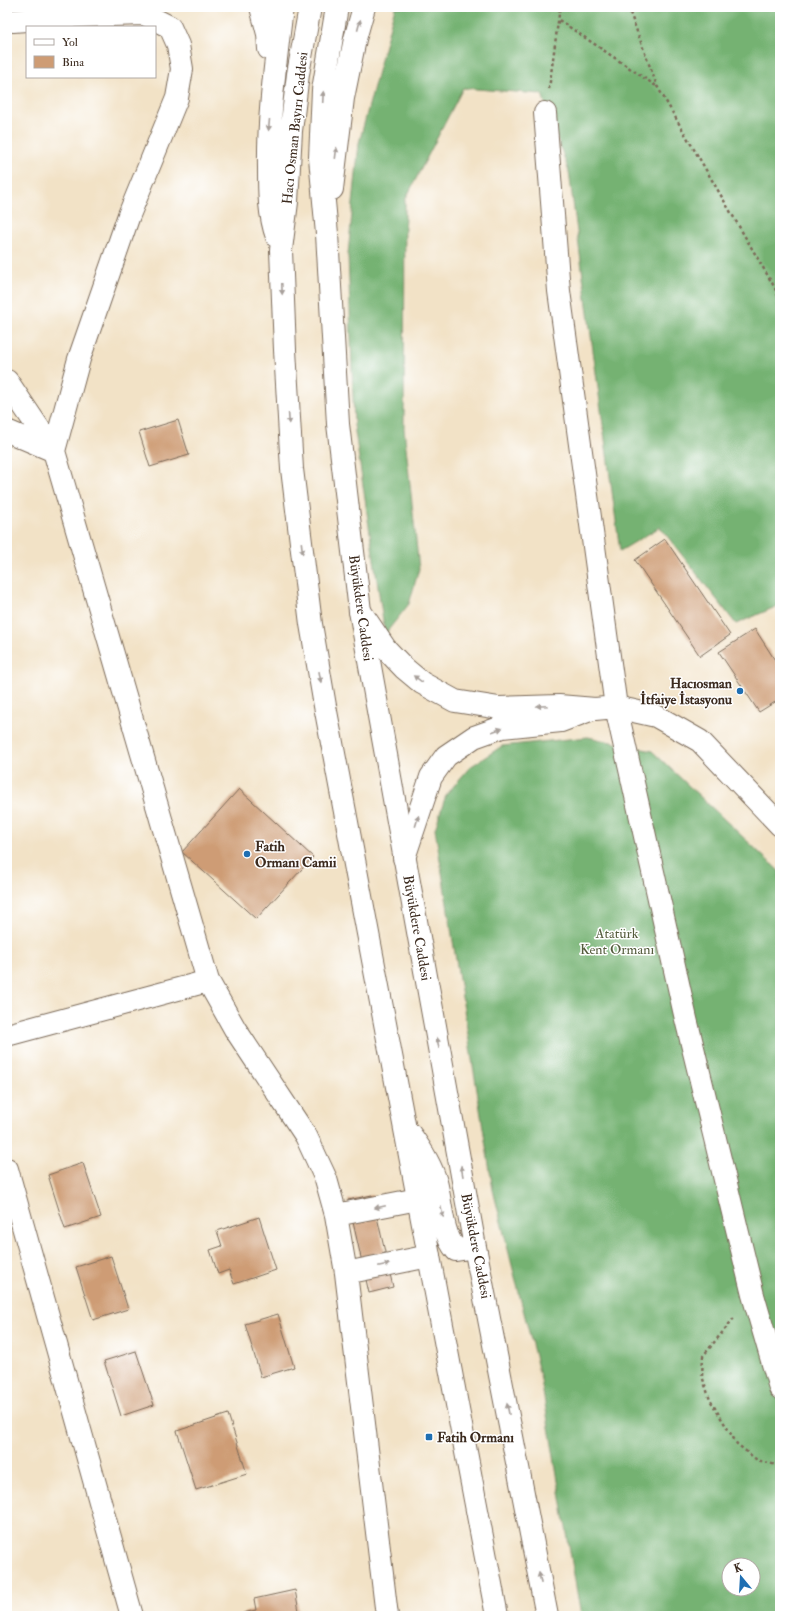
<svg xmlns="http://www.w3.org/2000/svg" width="787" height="1623" viewBox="0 0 787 1623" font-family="'IM FELL Double Pica',serif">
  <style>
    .forest { fill: #75b272; stroke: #586e48; fill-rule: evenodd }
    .building { fill: #ce9c74 }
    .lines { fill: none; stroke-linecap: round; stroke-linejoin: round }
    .minor-casing { stroke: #7b6a59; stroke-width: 24 }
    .major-casing { stroke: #7b6a59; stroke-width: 24 }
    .path { stroke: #7b6a59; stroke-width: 2.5; stroke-dasharray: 3 3; stroke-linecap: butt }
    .minor { stroke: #fff; stroke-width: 22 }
    .major { stroke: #fff; stroke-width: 22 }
    .oneway { fill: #a79f9a }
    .poi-dot { fill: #1f6fb2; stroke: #fff; stroke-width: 1.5 }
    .labels { text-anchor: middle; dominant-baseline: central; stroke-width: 3; stroke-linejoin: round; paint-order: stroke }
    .street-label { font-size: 14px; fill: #3b2a1e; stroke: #fff }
    .poi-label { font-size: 14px; font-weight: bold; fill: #3b2a1e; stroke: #fff; text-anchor: start }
    .park-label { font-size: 14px; fill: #555c3d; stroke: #fff }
  </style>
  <rect width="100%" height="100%" fill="#fff"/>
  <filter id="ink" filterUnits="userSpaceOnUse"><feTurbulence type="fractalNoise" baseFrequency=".025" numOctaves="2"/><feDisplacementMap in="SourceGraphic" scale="8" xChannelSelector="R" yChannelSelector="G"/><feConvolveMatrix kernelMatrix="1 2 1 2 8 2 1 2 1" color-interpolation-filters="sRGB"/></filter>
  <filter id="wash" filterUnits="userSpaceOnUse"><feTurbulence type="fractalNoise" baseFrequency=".012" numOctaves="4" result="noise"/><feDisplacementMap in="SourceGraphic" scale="16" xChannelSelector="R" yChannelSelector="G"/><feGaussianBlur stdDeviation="0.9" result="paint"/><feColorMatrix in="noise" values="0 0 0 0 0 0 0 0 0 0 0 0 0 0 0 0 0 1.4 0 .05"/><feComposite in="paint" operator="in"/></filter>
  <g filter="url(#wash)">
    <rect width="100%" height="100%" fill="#f2e2c6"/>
    <path class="forest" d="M395,7h385v598l-44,19 -76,-97 -40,24 -51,-379 -27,-78 -79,-6 -58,112 -1,228 15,141 -10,35 -24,30 -31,-209 -6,-171 11,-111z
      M588,737l64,14 128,121v744h-199l-40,-236 -48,-190 -58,-361 11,-34 24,-28 32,-21zM729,1565h24v24h-24z"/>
    <g id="blocks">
      <path class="building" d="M178,420l11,35 -39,12 -11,-35z
        M665,539l65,96 -30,21 -65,-96z
        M755,629l25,39v31l-21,13 -40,-60z
        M239,789l74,68 -57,62 -74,-67z
        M83,1163l18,54 -36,12 -17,-54z
        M372,1195l21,92 -24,6 -21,-93z
        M259,1217l17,53 -42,14 -5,-14 -11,4 -8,-24 12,-4 -5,-15z
        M111,1256l17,53 -35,11 -17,-53z
        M278,1314l16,53 -33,10 -16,-53z
        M136,1351l18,54 -33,11 -17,-55z
        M228,1414l19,60 -51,16 -19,-59z
        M295,1590l5,26h-56l-1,-3 13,-3 -2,-11z"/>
    </g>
  </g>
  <g filter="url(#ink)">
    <use href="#blocks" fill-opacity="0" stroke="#7b6a59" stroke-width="1"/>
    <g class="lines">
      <g class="minor-casing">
        <path id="minor" d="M7,20l6,1 67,-5 64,-2 26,13 8,18 4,24 -5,29 -48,117 -50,144 -25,92 -47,-20
          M545,113l14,178 57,416 70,312 67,276 27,93
          M7,381l47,70 154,530 27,48 71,107 20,43 10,36 10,58 41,343
          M360,611l25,37 19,20 18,15 33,18 44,7 60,-2 36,3 21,-2 40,9 44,25 80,84
          M404,858l27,-81 15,-21 28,-19 28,-10 59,-6 29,-11
          M7,1035l201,-54
          M7,1169l125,447
          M336,1215l82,-16
          M346,1273l83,-17"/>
      </g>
      <g class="major-casing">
        <path id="major" d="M261,7l7,27 1,15
          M310,7l-12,67 -7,57 -4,71 -6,48 4,100 7,119 19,155 14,82 172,910
          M337,7l-14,83 -3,68 7,76 11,190 22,187 115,636 72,369
          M332,189l11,-91 12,-59 9,-32
          M277,237c-8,-22 -8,-46 -8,-69 -1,-54 7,-107 13,-161
          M410,1134c11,15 21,30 26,48 6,22 5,50 20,68l19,-3"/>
      </g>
      <path class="path" d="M628,7l29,79 118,202 5,14
        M559,20l97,66
        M549,89l11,-82
        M734,1318l-31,38 -1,20 8,24 27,44 20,16 23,6"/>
      <use href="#minor" class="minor"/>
      <use href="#major" class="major"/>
    </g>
    <defs><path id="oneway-solid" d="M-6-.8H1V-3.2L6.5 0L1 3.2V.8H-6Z"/></defs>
    <g class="oneway">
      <use href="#oneway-solid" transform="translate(359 25) rotate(-75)"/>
      <use href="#oneway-solid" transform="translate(323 97) rotate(-87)"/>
      <use href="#oneway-solid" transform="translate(269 125) rotate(95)"/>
      <use href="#oneway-solid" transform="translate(336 153) rotate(-83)"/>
      <use href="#oneway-solid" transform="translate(282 289) rotate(88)"/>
      <use href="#oneway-solid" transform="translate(289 419) rotate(86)"/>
      <use href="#oneway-solid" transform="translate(302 548) rotate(83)"/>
      <use href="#oneway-solid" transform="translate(320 677) rotate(80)"/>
      <use href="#oneway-solid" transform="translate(418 679) rotate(-144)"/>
      <use href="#oneway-solid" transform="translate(542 706) rotate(178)"/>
      <use href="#oneway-solid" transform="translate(497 730) rotate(-19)"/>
      <use href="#oneway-solid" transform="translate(417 821) rotate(-73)"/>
      <use href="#oneway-solid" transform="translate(438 1043) rotate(-100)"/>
      <use href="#oneway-solid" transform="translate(462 1171) rotate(-100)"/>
      <use href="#oneway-solid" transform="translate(380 1207) rotate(168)"/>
      <use href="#oneway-solid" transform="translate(442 1212) rotate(77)"/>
      <use href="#oneway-solid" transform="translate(384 1265) rotate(-12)"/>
      <use href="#oneway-solid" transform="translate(508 1409) rotate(-101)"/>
      <use href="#oneway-solid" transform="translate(540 1578) rotate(-101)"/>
    </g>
  </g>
  <g class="poi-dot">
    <circle cx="740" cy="691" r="4"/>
    <circle cx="247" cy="854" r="4"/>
    <rect x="425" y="1433" width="8" height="8" rx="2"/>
  </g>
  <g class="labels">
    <g class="street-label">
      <text transform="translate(295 128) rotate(-84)">Hacı Osman Bayırı Caddesi</text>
      <text transform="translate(361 608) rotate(82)">Büyükdere Caddesi</text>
      <text transform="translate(417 928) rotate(80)">Büyükdere Caddesi</text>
      <text transform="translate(476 1246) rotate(79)">Büyükdere Caddesi</text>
    </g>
    <g class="poi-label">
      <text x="732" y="683" text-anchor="end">Hacıosman<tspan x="732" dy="16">İtfaiye İstasyonu</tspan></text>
      <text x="255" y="846">Fatih<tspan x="255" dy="16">Ormanı Camii</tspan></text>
      <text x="437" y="1437">Fatih Ormanı</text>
    </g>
    <g class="park-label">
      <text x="617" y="933">Atatürk<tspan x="617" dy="16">Kent Ormanı</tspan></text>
    </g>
  </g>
  <rect width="787" height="1623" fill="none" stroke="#fff" stroke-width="24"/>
  <rect x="26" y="26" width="130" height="52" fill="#ffffff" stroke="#b1aaa5"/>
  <rect x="34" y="39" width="20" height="6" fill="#ffffff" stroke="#b1aaa5"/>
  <text x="62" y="46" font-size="12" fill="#3b2a1e">Yol</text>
  <rect x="34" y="56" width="20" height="12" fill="#ce9c74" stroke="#b1aaa5"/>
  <text x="62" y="66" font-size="12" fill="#3b2a1e">Bina</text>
  <g transform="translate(741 1577) rotate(342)"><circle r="19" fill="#ffffff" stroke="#b1aaa5"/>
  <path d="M0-3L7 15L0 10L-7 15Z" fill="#1f6fb2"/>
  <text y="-6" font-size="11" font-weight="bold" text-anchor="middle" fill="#3b2a1e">K</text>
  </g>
</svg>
